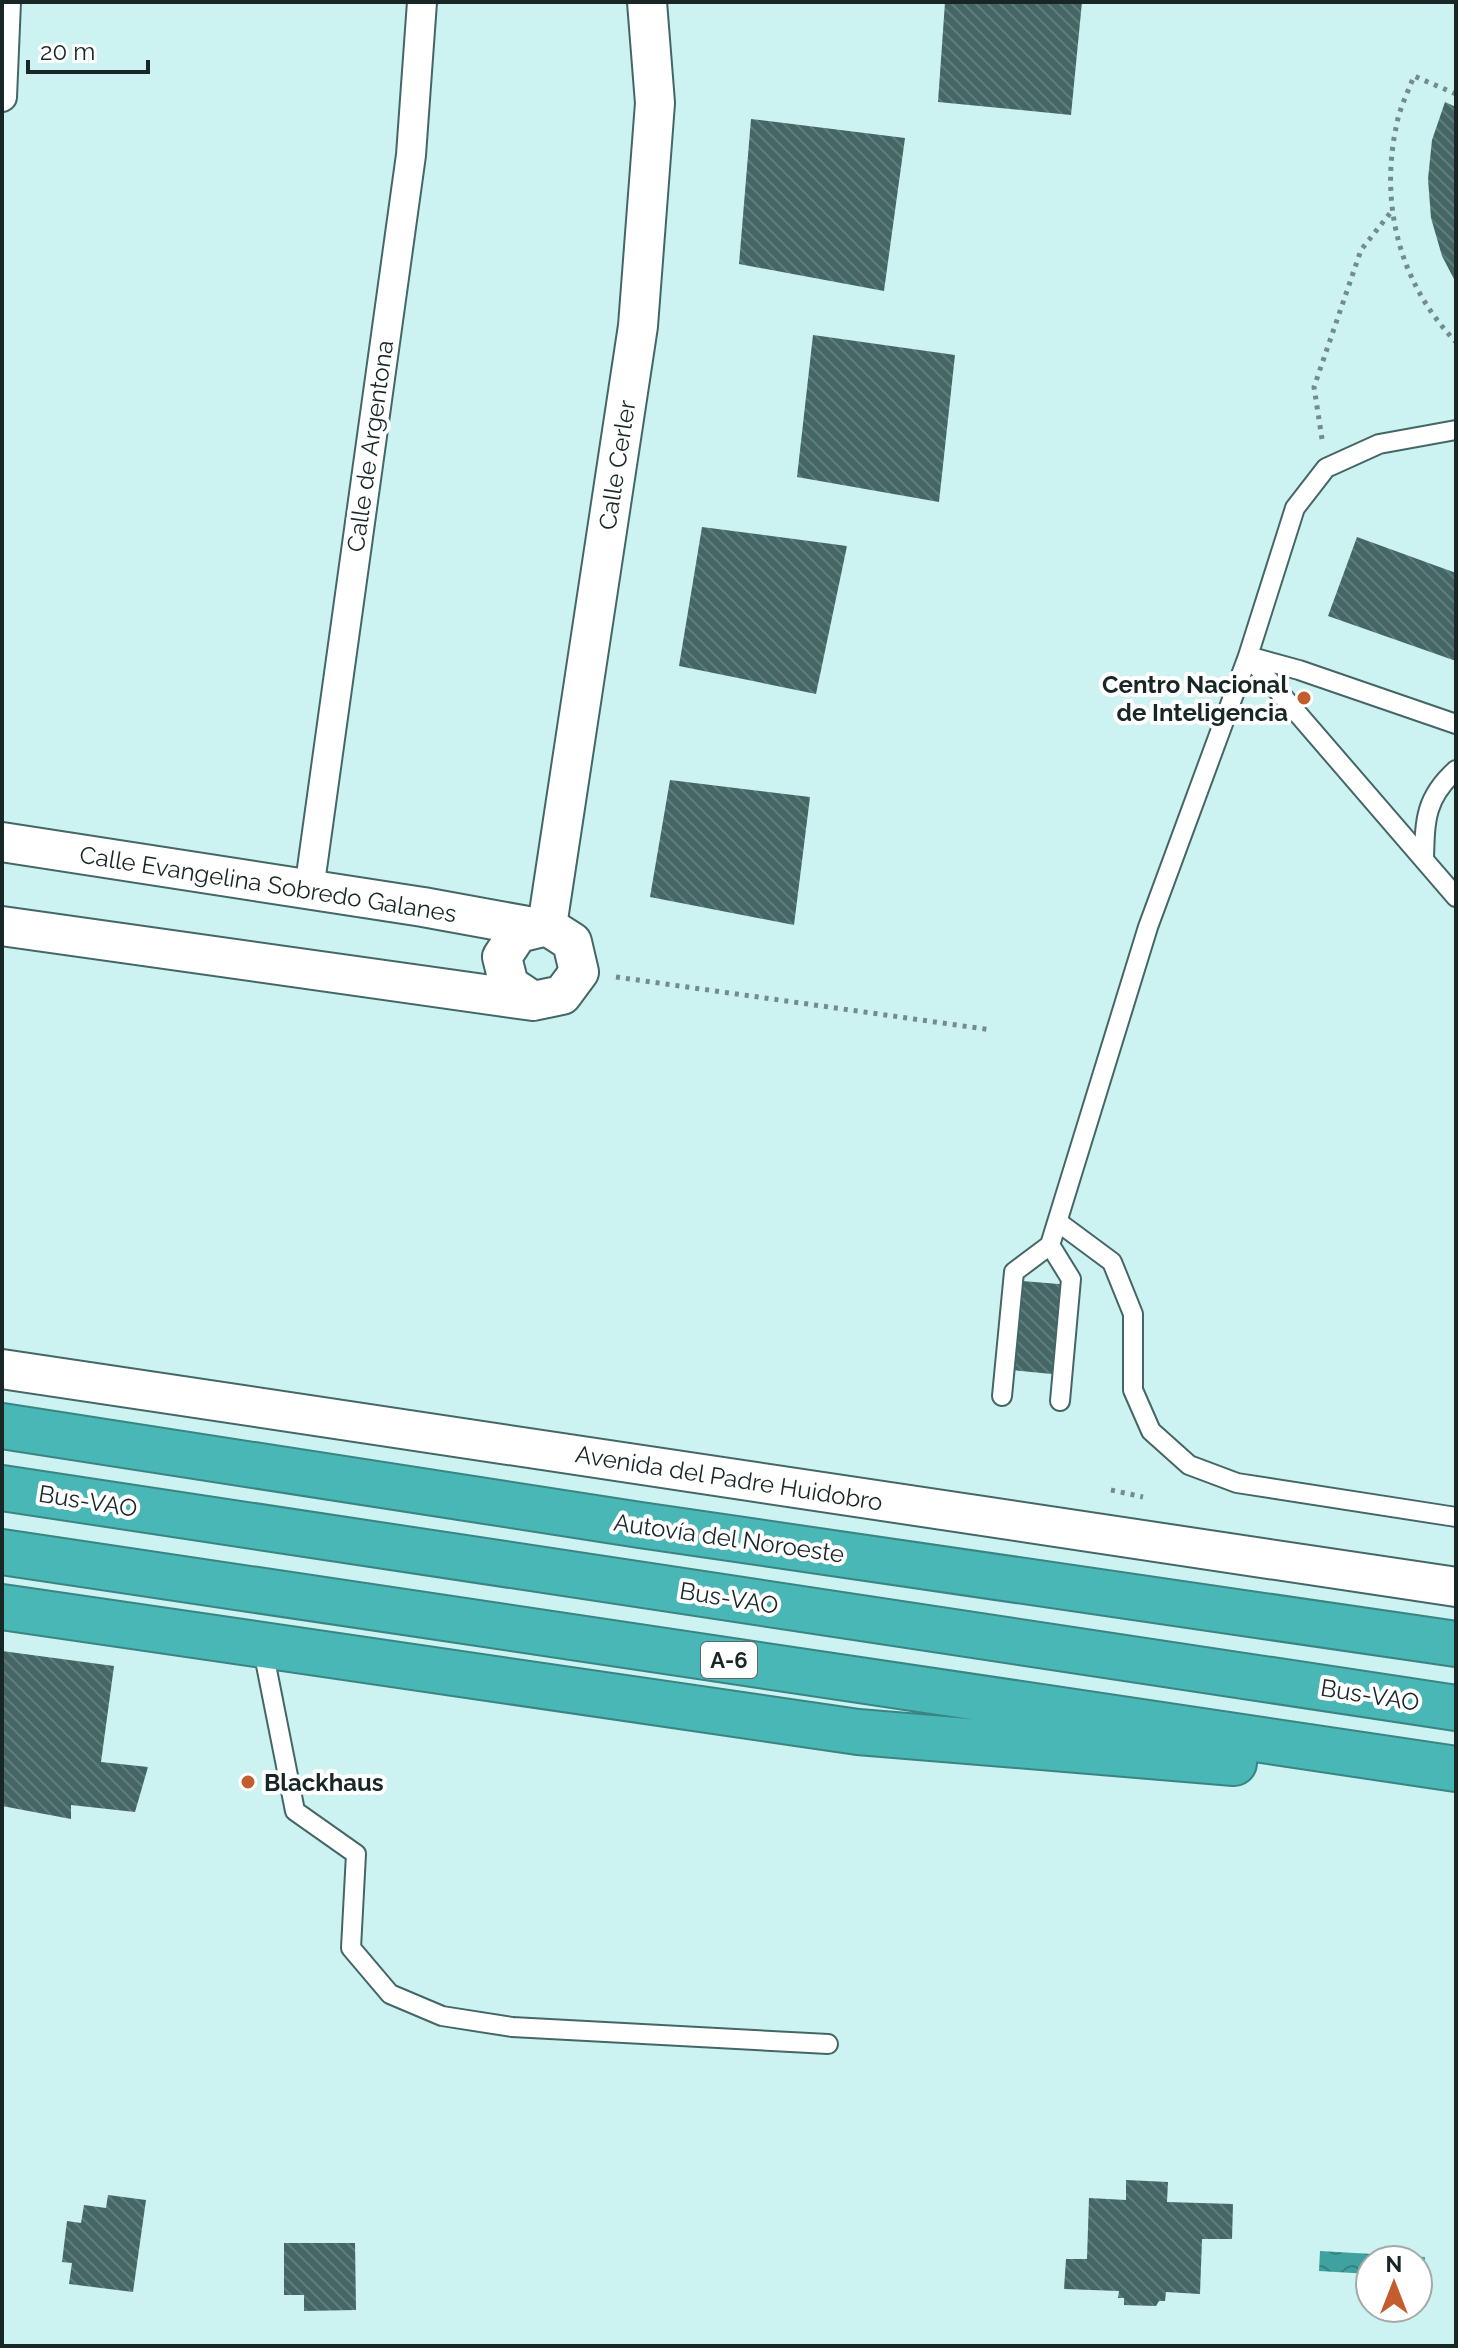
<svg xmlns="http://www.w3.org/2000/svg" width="1458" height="2348" viewBox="0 0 1458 2348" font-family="Raleway,sans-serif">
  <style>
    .water { fill: url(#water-waves) }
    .building { fill: url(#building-back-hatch) }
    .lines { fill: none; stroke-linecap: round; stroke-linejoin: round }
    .service-casing { stroke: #446766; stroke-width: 22 }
    .pedestrian-casing { stroke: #446766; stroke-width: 32 }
    .minor-casing { stroke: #446766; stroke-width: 42 }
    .motorway-casing { stroke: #388583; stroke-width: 48 }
    .path { stroke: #728c8b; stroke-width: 5; stroke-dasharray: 4 6; stroke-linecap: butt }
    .service { stroke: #fff; stroke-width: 18 }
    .pedestrian { stroke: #fff; stroke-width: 28 }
    .minor { stroke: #fff; stroke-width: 38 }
    .motorway { stroke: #49b7b5; stroke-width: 44 }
    .poi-dot { fill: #c35d2e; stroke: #fff; stroke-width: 3 }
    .labels { text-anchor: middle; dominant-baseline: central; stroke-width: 8; stroke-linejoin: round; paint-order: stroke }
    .shield { fill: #fff; stroke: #5d6867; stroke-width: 2 }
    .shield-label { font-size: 22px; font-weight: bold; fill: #182726 }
    .street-label { font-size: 24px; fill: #182726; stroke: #fff }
    .poi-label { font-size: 24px; font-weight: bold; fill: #182726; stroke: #fff; text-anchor: end }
  </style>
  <defs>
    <pattern id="water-waves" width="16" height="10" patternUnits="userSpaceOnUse" patternTransform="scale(2)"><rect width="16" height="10" fill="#3fa2a0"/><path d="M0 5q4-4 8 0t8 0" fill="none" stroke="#348482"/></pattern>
    <pattern id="building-back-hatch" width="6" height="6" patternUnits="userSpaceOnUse" patternTransform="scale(2)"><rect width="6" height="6" fill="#446766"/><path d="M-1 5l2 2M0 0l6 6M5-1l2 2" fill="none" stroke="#627d7c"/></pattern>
  </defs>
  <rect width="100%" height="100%" fill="#ccf2f1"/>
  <path class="water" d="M1320,2251l105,6 -1,19h-6v-16h-48v14l-51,-3z"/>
  <path class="building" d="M945,2h137l-11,113 -133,-13z
    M1445,102l11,5v176l-14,-27 -11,-38 -3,-39 4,-39z
    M751,119l154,19 -21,153 -145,-27z
    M813,335l142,20 -16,147 -142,-25z
    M702,527l145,19 -31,148 -137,-28z
    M1357,537l99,36v88l-128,-45z
    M670,780l140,17 -16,128 -144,-28z
    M1010,1280l61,5 -9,90 -60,-6z
    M2,1651l112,15 -13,96 47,5 -13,45 -64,-7v14l-69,-13z
    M1126,2180l42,2 -1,20 66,2 -1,35h-30l-2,55 -34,-2 -1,9h-6l-3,5 -32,-1v-7h-6l1,-7 -55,-2 2,-30h21l2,-61 37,2z
    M108,2195l38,5 -13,92 -64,-8 3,-21 -10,-1 5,-41 14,2 3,-18 22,3z
    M284,2243h71l1,67 -52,1v-16h-20z"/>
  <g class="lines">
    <g class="service-casing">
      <path id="service" d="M1248,656l208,241
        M1248,656l51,14 157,54
        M1424,859c1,-39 1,-61 32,-89
        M1058,1222l54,40 21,52v76l18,41 38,34 48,18 219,34
        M1050,1245l21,34 -11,122
        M1002,1396l12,-124 36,-27 98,-318 100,-271 47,-148 31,-40 53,-24 77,-14
        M270,1646l-4,19 29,146 61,43 -5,94 39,46 52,22 70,11 316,17"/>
    </g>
    <g class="pedestrian-casing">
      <path id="pedestrian" d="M2,97l4,-95
        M309,890l102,-735 11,-153"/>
    </g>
    <g class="minor-casing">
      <path id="minor" d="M2,842l421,65 110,20
        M2,926l531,75
        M547,926l91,-600 17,-223 -8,-101
        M547,926l25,16 7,30 -17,23 -29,6 -24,-16 -7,-28 16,-24z
        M2,1369l1454,218"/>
    </g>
    <g class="motorway-casing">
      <path id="motorway" d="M2,1426l638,99 816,119
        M2,1488l1454,220
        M2,1552l1454,217
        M2,1607l856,125 376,31"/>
    </g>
    <path class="path" d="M1456,94l-42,-18c-6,16 -14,31 -17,47 -18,80 2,160 59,219
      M1322,439l-8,-52 47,-137 30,-38
      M616,977l376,53
      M1111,1490l32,7"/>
    <use href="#service" class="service"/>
    <use href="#pedestrian" class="pedestrian"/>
    <use href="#minor" class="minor"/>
    <use href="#motorway" class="motorway"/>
  </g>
  <g class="poi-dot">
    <circle cx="1304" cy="698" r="8"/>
    <circle cx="248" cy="1782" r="8"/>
  </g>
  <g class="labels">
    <rect class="shield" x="701" y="1642" width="56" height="36" rx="6"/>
    <g class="shield-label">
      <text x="729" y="1660">A-6</text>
    </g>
    <g class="street-label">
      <text transform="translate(370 446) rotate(-82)">Calle de Argentona</text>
      <text transform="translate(617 465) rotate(-81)">Calle Cerler</text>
      <text transform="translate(268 884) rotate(9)">Calle Evangelina Sobredo Galanes</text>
      <text transform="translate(729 1478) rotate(9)">Avenida del Padre Huidobro</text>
      <text transform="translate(88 1501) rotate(9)">Bus-VAO</text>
      <text transform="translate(729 1538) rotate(8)">Autovía del Noroeste</text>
      <text transform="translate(729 1598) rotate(9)">Bus-VAO</text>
      <text transform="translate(1370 1695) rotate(9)">Bus-VAO</text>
    </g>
    <g class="poi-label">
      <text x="1288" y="684">Centro Nacional<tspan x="1288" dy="28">de Inteligencia</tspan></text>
      <text x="264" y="1782" text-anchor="start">Blackhaus</text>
    </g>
  </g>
  <rect width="1458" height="2348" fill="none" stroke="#182726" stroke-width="8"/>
  <g transform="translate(1394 2284)"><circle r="38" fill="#ffffff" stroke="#a3a9a8" stroke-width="2"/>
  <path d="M0-6L14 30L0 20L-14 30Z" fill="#c35d2e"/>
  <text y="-12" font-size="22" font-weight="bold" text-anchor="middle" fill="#182726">N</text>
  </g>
  <path d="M28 60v12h120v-12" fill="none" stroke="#182726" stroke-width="4"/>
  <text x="40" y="60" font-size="24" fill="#182726" stroke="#ffffff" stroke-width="6" paint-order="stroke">20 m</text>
</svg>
